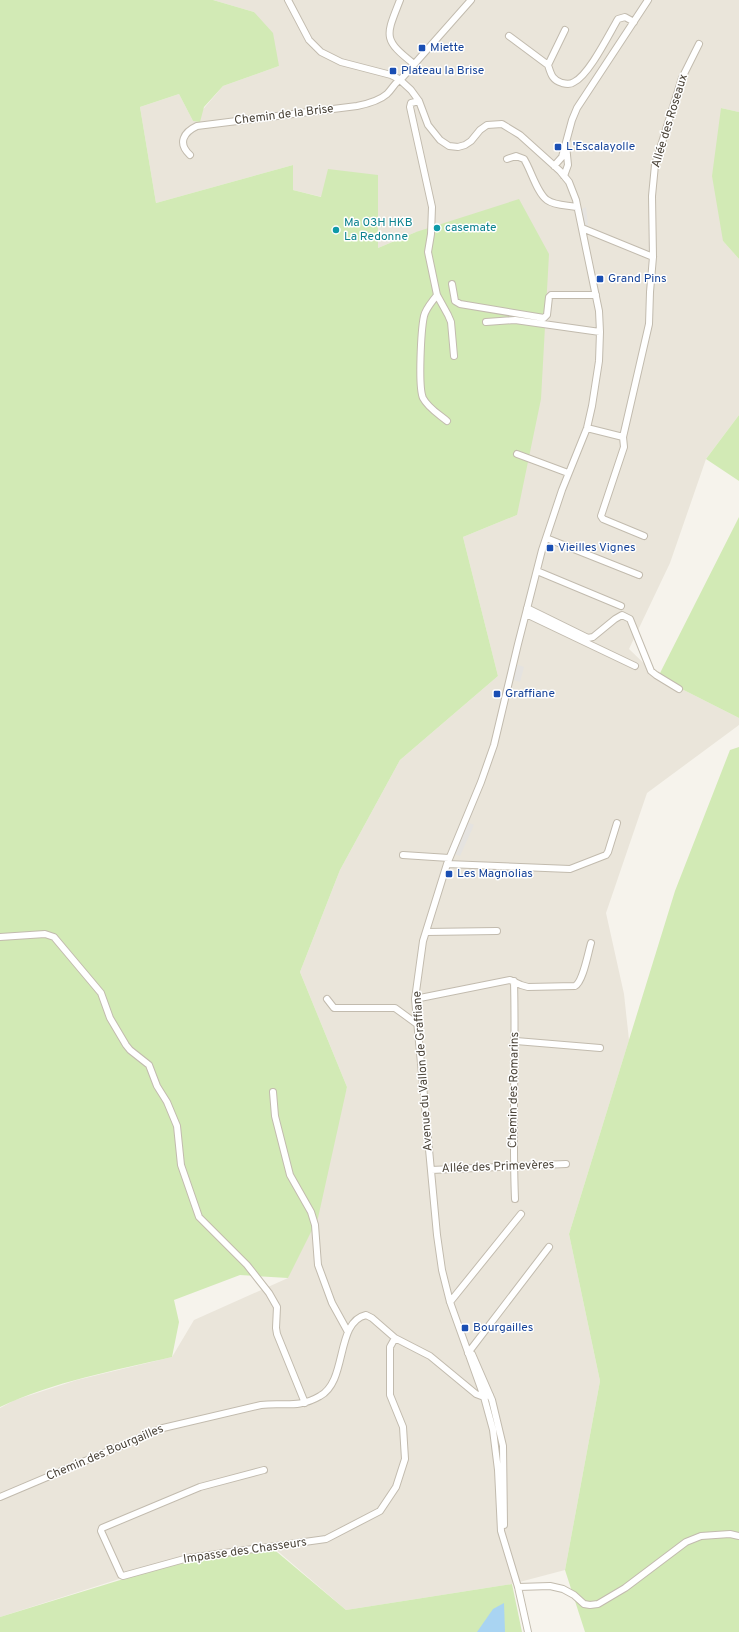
<svg xmlns="http://www.w3.org/2000/svg" width="739" height="1632" viewBox="0 0 739 1632" font-family="Overpass,sans-serif">
  <style>
    .residential { fill: #eae5da }
    .green { fill: #d2eab5 }
    .parking { fill: #e5e3e0 }
    .water { fill: #a9d4f2 }
    .lines { fill: none; stroke-linecap: round; stroke-linejoin: round }
    .minor-casing { stroke: #c2bbae; stroke-width: 8 }
    .minor { stroke: #fff; stroke-width: 6 }
    .transit-dot { fill: #1a4fb4; stroke: #fff; stroke-width: 1.5 }
    .culture-dot { fill: #0f9aa8; stroke: #fff; stroke-width: 1.5 }
    .labels { text-anchor: middle; dominant-baseline: central; stroke-width: 3; stroke-linejoin: round; paint-order: stroke }
    .transit-label { font-size: 12px; fill: #164399; stroke: #fff; text-anchor: start }
    .street-label { font-size: 12px; fill: #4b4439; stroke: #fff }
    .culture-label { font-size: 12px; fill: #0d838f; stroke: #fff; text-anchor: start }
  </style>
  <rect width="100%" height="100%" fill="#f6f3ec"/>
  <path class="residential" d="M213,0h526v112l-18,-4 2,133 16,18v156l-33,44 -36,104 -41,86 29,28 81,41v7l-92,68 -41,120 18,81 5,46 -60,194 31,147 -35,189 -53,14 -166,26 -73,-63 -110,18 -163,52v-209l15,-8 62,-20 95,-23 22,-37 94,-42 59,-191 -47,-115 40,-102 60,-110 98,-84 -35,-139 54,-22 -101,-283 -38,16v-73l-56,22 -29,-7v-25l-137,38 -16,-96 39,-13 14,27 30,-35 56,-20 -25,-54z"/>
  <path class="green" d="M0,0h213l41,12 19,21 6,33 -56,20 -19,21 -4,15 -7,-1 -14,-27 -39,13 16,96 137,-38v25l28,7 7,-28 50,6v73l38,-16 103,-33 30,55 -8,145 -24,116 -54,22 35,139 -98,84 -60,110 -40,102 47,115 -29,131 -30,60 -48,-3 -66,25 5,22 -7,35c-55,13 -120,25 -172,50z
    M721,108l18,4v147l-16,-18 -11,-65z
    M739,415v66l-33,-22z
    M739,517v201l-81,-41z
    M739,747v885h-154l-20,-62 35,-189 -31,-147 106,-343 55,-141z
    M271,1547l75,63 166,-26 10,48h-522v-15l169,-52z"/>
  <path class="parking" d="M586,207l2,18 -6,3 -4,-17z
    M513,663l11,4 -4,15 -10,-3z
    M465,821l9,4 -14,31 -9,-3z"/>
  <path class="water" d="M504,1603l1,29h-28l16,-23z"/>
  <g class="lines">
    <g class="minor-casing">
      <path id="minor" d="M288,0l21,40 12,12 20,10 50,13 8,4 12,11 8,11 9,24 12,15 9,6 9,1 7,-2 6,-4 9,-11 7,-5 15,-1 18,11 40,36 9,11 7,18 23,111 1,21 -1,29 -7,45 -5,22 -25,62 -20,60 -24,94 -24,101 -13,37 -34,82 -24,77 -8,58 22,236 5,35 8,32 34,95 9,33 5,40 3,61 17,56 10,45
        M400,0c-14,36 -18,39 14,64
        M565,30l-17,35c3,9 4,15 14,18 4,1 8,2 12,-1 15,-7 35,-48 44,-63l7,-2 9,5
        M509,36l39,29
        M419,101l-8,2 -1,4 22,100 -1,27 -3,18 9,43 11,20 3,7 3,34
        M190,155c-13,-12 -6,-23 7,-29l160,-20c10,-2 22,-5 30,-12 6,-6 8,-12 15,-16l69,-78
        M507,159l9,-3 8,3c7,11 13,34 23,41 8,6 21,5 30,7
        M554,166l8,-9 10,-37 5,-12 71,-108
        M564,176l4,-11 -2,-20
        M582,228l71,29
        M452,284l3,17 5,3 84,14 3,-3 2,-18 2,-2h45
        M437,295c-5,7 -11,13 -13,21 -3,14 -6,71 -1,82 5,10 17,17 24,23
        M486,322l29,-2 85,12
        M587,428l36,9
        M517,454l51,19
        M644,536l-41,-17 -2,-3 23,-69 -1,-10 26,-113 1,-32 3,-35 -1,-61 3,-31 27,-87 17,-34
        M546,538l93,37
        M537,571l84,35
        M527,608l61,30 5,-1 22,-18 7,-4 8,4 21,52 5,4 23,14
        M526,614l109,52
        M403,855l46,3
        M447,864l123,5 36,-14 2,-3 9,-29
        M426,932l71,-1
        M0,937l45,-3 9,3 47,56 9,25 16,27 4,5 19,15 8,21 10,16 10,24 4,39 18,52 48,48 22,28 8,14 -1,21 1,6 28,69
        M514,981c2,72 -2,145 1,218
        M327,999l7,9h61l22,16
        M415,999l95,-19 11,5 7,2 47,-1c8,-4 13,-33 16,-43
        M516,1041l84,7
        M273,1092l2,24 15,59 21,37 4,13 3,40 14,38 16,29
        M431,1170l135,-6
        M450,1302l71,-88
        M468,1353l81,-106
        M472,1354l20,46 11,46 1,79
        M264,1470l-64,17 -98,41 -1,3 20,44 2,1 65,-18 138,-19 54,-28 16,-24 9,-28 -2,-32 -13,-32v-48l5,-9
        M0,1497l163,-69 98,-23c22,-3 37,4 59,-9 28,-15 15,-74 46,-81l6,3 23,20 35,18 46,38 8,3 6,-2
        M518,1587l32,-1 13,3 11,6 10,9 6,1 8,-1 27,-16 61,-46 15,-6 29,-2 9,2"/>
    </g>
    <use href="#minor" class="minor"/>
  </g>
  <g class="transit-dot">
    <rect x="418" y="44" width="8" height="8" rx="2"/>
    <rect x="389" y="67" width="8" height="8" rx="2"/>
    <rect x="554" y="143" width="8" height="8" rx="2"/>
    <rect x="596" y="275" width="8" height="8" rx="2"/>
    <rect x="546" y="544" width="8" height="8" rx="2"/>
    <rect x="493" y="690" width="8" height="8" rx="2"/>
    <rect x="445" y="870" width="8" height="8" rx="2"/>
    <rect x="461" y="1324" width="8" height="8" rx="2"/>
  </g>
  <g class="culture-dot">
    <circle cx="437" cy="228" r="4"/>
    <circle cx="336" cy="230" r="4"/>
  </g>
  <g class="labels">
    <g class="transit-label">
      <text x="430" y="48">Miette</text>
      <text x="401" y="71">Plateau la Brise</text>
      <text x="566" y="147">L'Escalayolle</text>
      <text x="608" y="279">Grand Pins</text>
      <text x="558" y="548">Vieilles Vignes</text>
      <text x="505" y="694">Graffiane</text>
      <text x="457" y="874">Les Magnolias</text>
      <text x="473" y="1328">Bourgailles</text>
    </g>
    <g class="street-label">
      <text transform="translate(284 115) rotate(-7)">Chemin de la Brise</text>
      <text transform="translate(670 121) rotate(-73)">Allée des Roseaux</text>
      <text transform="translate(423 1071) rotate(-94)">Avenue du Vallon de Graffiane</text>
      <text transform="translate(514 1090) rotate(-89)">Chemin des Romarins</text>
      <text transform="translate(498 1167) rotate(-2)">Allée des Primevères</text>
      <text transform="translate(105 1453) rotate(-23)">Chemin des Bourgailles</text>
      <text transform="translate(245 1551) rotate(-8)">Impasse des Chasseurs</text>
    </g>
    <g class="culture-label">
      <text x="344" y="223">Ma 03H HKB<tspan x="344" dy="14">La Redonne</tspan></text>
      <text x="445" y="228">casemate</text>
    </g>
  </g>
</svg>
